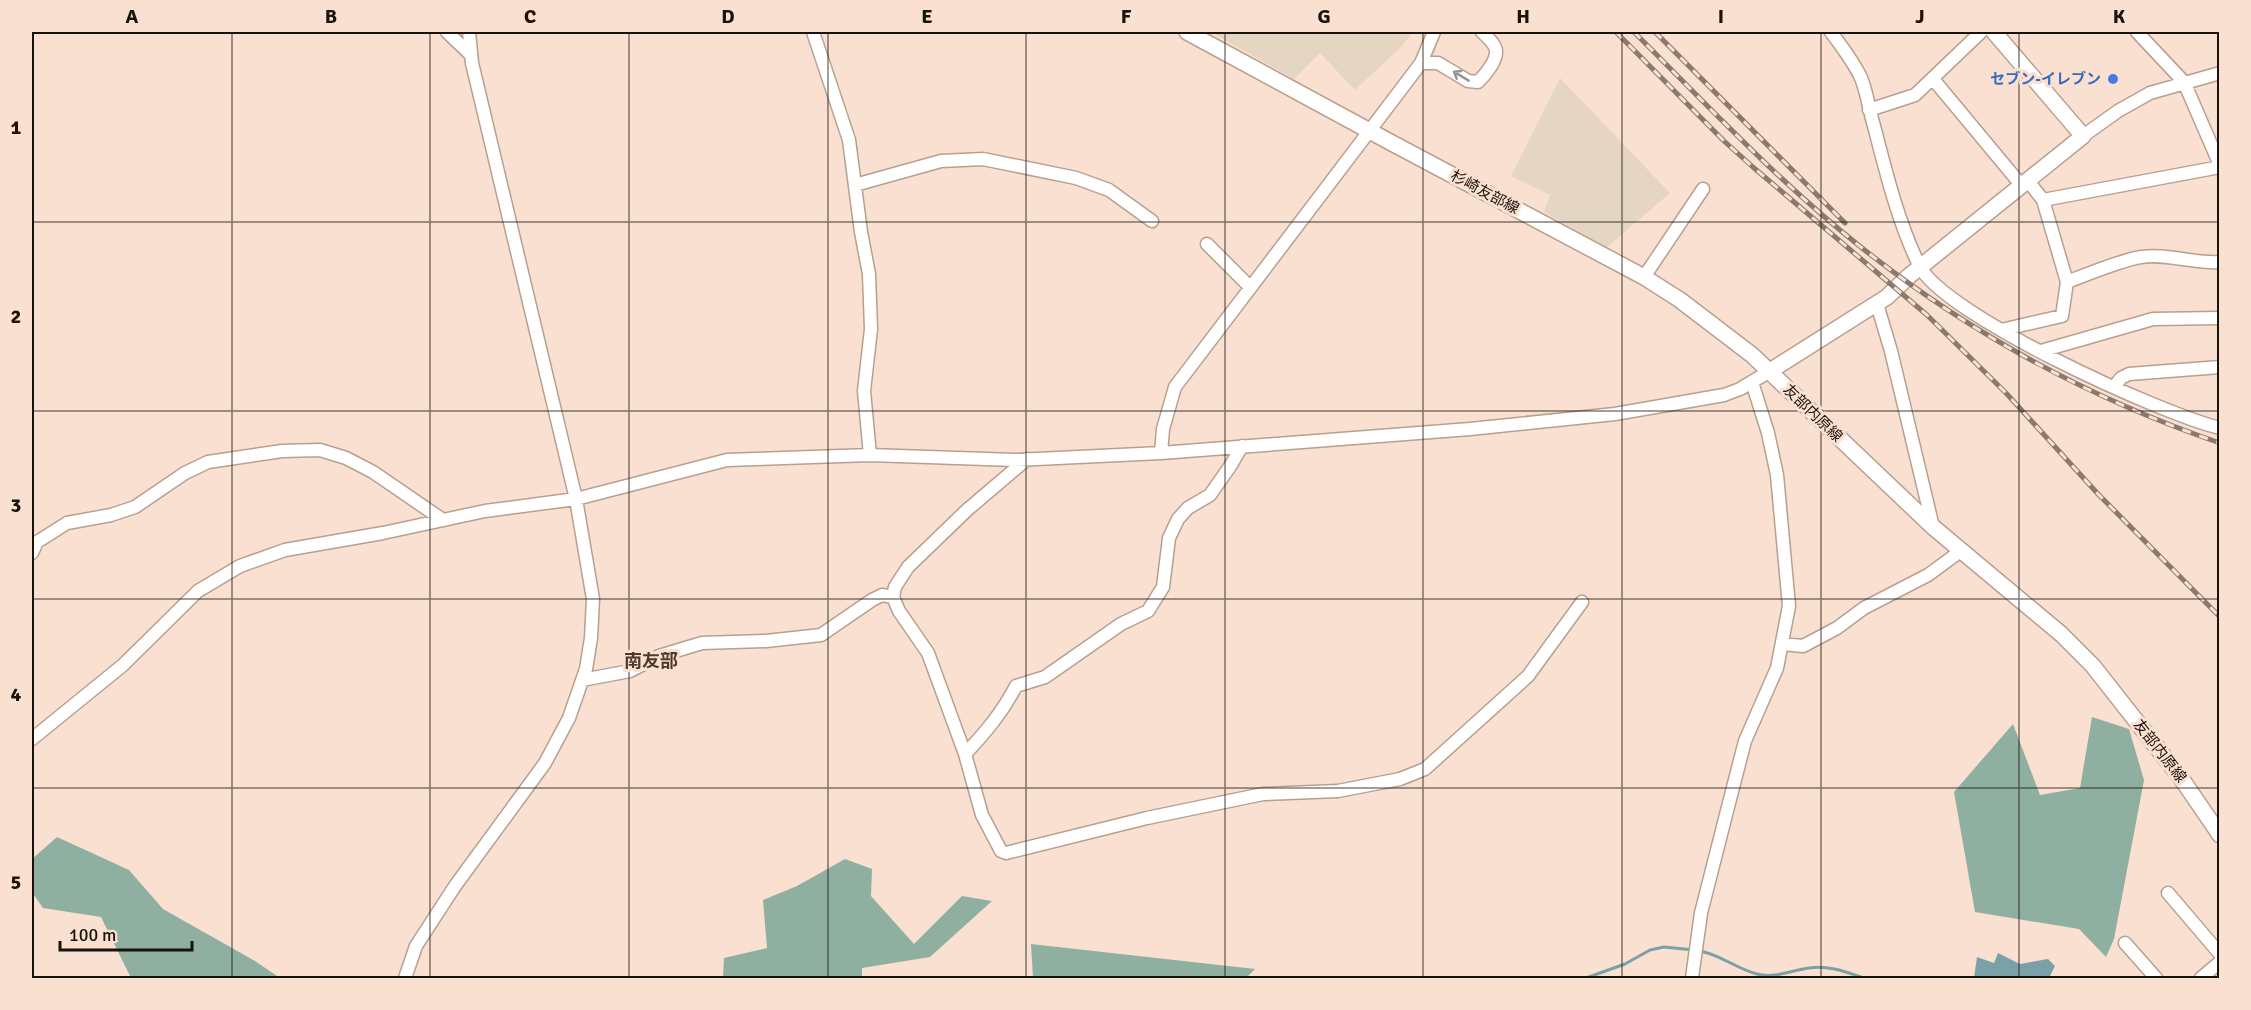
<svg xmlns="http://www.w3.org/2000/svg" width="2251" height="1010" viewBox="0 0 2251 1010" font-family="Signika,'Noto Sans JP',sans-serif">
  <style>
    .industrial { fill: #e5d5c3 }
    .forest { fill: #8fb0a0 }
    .water { fill: #7ba1a8 }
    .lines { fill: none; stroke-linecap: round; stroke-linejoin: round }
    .stream { stroke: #7ba1a8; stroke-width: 3 }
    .minor-casing { stroke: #b7a090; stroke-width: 15 }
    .major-casing { stroke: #b7a090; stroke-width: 18 }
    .minor { stroke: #fff; stroke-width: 12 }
    .major { stroke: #fff; stroke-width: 15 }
    .rail-casing { stroke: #8a796e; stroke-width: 5 }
    .rail { stroke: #f9e0d0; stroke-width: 3; stroke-dasharray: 9; stroke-linecap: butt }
    .oneway { stroke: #989492 }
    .grid { fill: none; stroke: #1a120c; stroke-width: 1.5; stroke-opacity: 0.55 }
    .shop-dot { fill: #3f7fe0; stroke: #f9e0d0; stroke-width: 2 }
    .labels { text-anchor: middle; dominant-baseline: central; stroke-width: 6; stroke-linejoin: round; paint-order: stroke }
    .shop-label { font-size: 15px; font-weight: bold; fill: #366cbe; stroke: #f9e0d0; text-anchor: end }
    .street-label { font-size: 15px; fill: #1a120c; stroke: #f9e0d0 }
    .quarter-label { font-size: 18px; font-weight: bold; fill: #4d392c; stroke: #f9e0d0 }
    .neatline { fill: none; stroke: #1a120c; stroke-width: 2 }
    .grid-label { font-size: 20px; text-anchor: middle; font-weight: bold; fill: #1a120c }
  </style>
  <rect width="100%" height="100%" fill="#f9e0d0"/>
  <path class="industrial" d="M1211,32h202l-13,16 -45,42 -35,-37 -26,26z
    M1560,78l110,115 -64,55 -62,-36 6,-17 -39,-19z"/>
  <path class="forest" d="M2092,717l37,12 15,51 -30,159 -8,18 -27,-28 -104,-17 -21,-120 59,-68 27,71 40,-7z
    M57,837l72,33 34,39 92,52 25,17h-149l-30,-61 -58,-9 -11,-16v-33z
    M845,859l27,10 -1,27 43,48 48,-48 30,5 -62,56 -68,11v10h-139l1,-20 43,-10 -4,-48 34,-14z
    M1031,944l224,25 -9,9h-213z"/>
  <path class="water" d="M1998,953l22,11 28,-5 7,7 -6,12h-75l3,-21 17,6z"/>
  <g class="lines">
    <path class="stream" d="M1700,951c21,4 37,18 57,23 17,5 35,-4 52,-6 19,-3 37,4 55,10
      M1586,978l39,-14 25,-14 14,-3 30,3"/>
    <g class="minor-casing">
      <path id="minor" d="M447,32l24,23
        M813,32l36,108 12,92 8,42 2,55 -7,62 6,64
        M1831,32c10,14 23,30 30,46 6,14 8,32 13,48 12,46 24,96 45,139 24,50 242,149 301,163
        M2137,32l47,50 36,83
        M1421,63h17l30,18 10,1c7,-7 22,-24 17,-35 -2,-5 -9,-11 -13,-15
        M1933,79l89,107
        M1869,110l46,-15 66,-63
        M2083,136l35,-25 32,-18 70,-20
        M2028,181l15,19 177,-33
        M855,185l86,-24 42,-2 93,19 33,12 43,31
        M1207,244l43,43
        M1644,277l59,-88
        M2067,282c21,-8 54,-22 74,-25 27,-4 52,7 79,5
        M1877,304l14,47 42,176
        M2001,330l61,-14 5,-34 -24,-82
        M2041,351l112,-32 67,-1
        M2114,387l7,-9 8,-4 91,-7
        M1161,453l2,-24 12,-42 246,-324 13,-31
        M1027,459l-60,51 -59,57 -13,20 -2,10 6,14 29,42 37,101 17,61 19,36 5,2 141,-35 116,-24 75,-3 62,-12 25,-10 103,-93 54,-74
        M32,553l5,-11 30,-19 44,-8 24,-8 50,-34 23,-11 74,-11 38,-1 26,8 27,14 70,48
        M1782,644l21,2 34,-18 27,-20 64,-33 34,-25
        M582,680l48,-9 29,-15 43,-13 64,-2 55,-6 51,-35 10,-5 11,2
        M32,739l91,-74 75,-74 42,-25 45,-16 98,-17 102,-22 91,-12 151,-39 143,-5 145,5 146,-7 309,-24 145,-15 109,-19 16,-6 30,-18
        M965,754c20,-21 37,-41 51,-68l29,-9 76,-53 27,-13 15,-24 6,-49 9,-19 10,-11 22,-13 21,-30 11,-19
        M2168,893l52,61
        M2125,943l31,35
        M405,978l11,-32 39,-60 90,-123 24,-45 17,-49 5,-31 2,-39 -17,-100 -104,-436 -3,-31
        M1692,978l9,-65 28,-110 16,-62 32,-73 12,-62 -12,-131 -9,-42 -16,-51
        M2201,978l19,-16"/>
    </g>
    <g class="major-casing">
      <path id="major" d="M1187,32l203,110 254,135 36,23 72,55 181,172 128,107 32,32 88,112 39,57
        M1770,371l117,-74 22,-21 174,-140 -89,-104"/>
    </g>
    <use href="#minor" class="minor"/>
    <use href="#major" class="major"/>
    <g class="rail-casing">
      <path id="rail" d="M1616,32l108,109 30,27 173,147 79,78 92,101 122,123
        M1634,32c74,74 146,151 228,216 109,86 226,150 358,195
        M1655,32l190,191"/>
    </g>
    <use href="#rail" class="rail"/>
  </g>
  <defs><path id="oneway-shaft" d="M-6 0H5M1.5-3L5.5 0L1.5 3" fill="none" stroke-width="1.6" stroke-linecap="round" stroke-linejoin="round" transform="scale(1.5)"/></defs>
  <use class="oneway" href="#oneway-shaft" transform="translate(1461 76) rotate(-149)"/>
  <path class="grid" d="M232,32v946M430,32v946M629,32v946M828,32v946M1026,32v946M1225,32v946M1423,32v946M1622,32v946M1821,32v946M2019,32v946M32,222h2188M32,411h2188M32,599h2188M32,788h2188"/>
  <circle class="shop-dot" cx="2113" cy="79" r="6"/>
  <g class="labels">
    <g class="shop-label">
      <text x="2101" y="79">セブン-イレブン</text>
    </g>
    <g class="street-label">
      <text transform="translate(1485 192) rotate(28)">杉崎友部線</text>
      <text transform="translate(1813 413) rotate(44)">友部内原線</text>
      <text transform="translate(2160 751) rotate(52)">友部内原線</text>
    </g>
    <g class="quarter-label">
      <text x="651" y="661">南友部</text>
    </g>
  </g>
  <rect width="2251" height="1010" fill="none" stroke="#f9e0d0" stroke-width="66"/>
  <path d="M60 941v9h132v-9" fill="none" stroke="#1a120c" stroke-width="3"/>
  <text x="69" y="941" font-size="18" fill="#1a120c" stroke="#f9e0d0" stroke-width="4.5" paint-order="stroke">100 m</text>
  <rect x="33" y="33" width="2185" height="944" class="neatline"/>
  <g class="grid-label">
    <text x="132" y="23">A</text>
    <text x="331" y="23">B</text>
    <text x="530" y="23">C</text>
    <text x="728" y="23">D</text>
    <text x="927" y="23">E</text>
    <text x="1126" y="23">F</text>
    <text x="1324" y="23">G</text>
    <text x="1523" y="23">H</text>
    <text x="1721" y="23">I</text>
    <text x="1920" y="23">J</text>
    <text x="2119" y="23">K</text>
    <text x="16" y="134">1</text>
    <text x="16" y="323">2</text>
    <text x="16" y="512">3</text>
    <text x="16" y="701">4</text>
    <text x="16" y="889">5</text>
  </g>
</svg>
